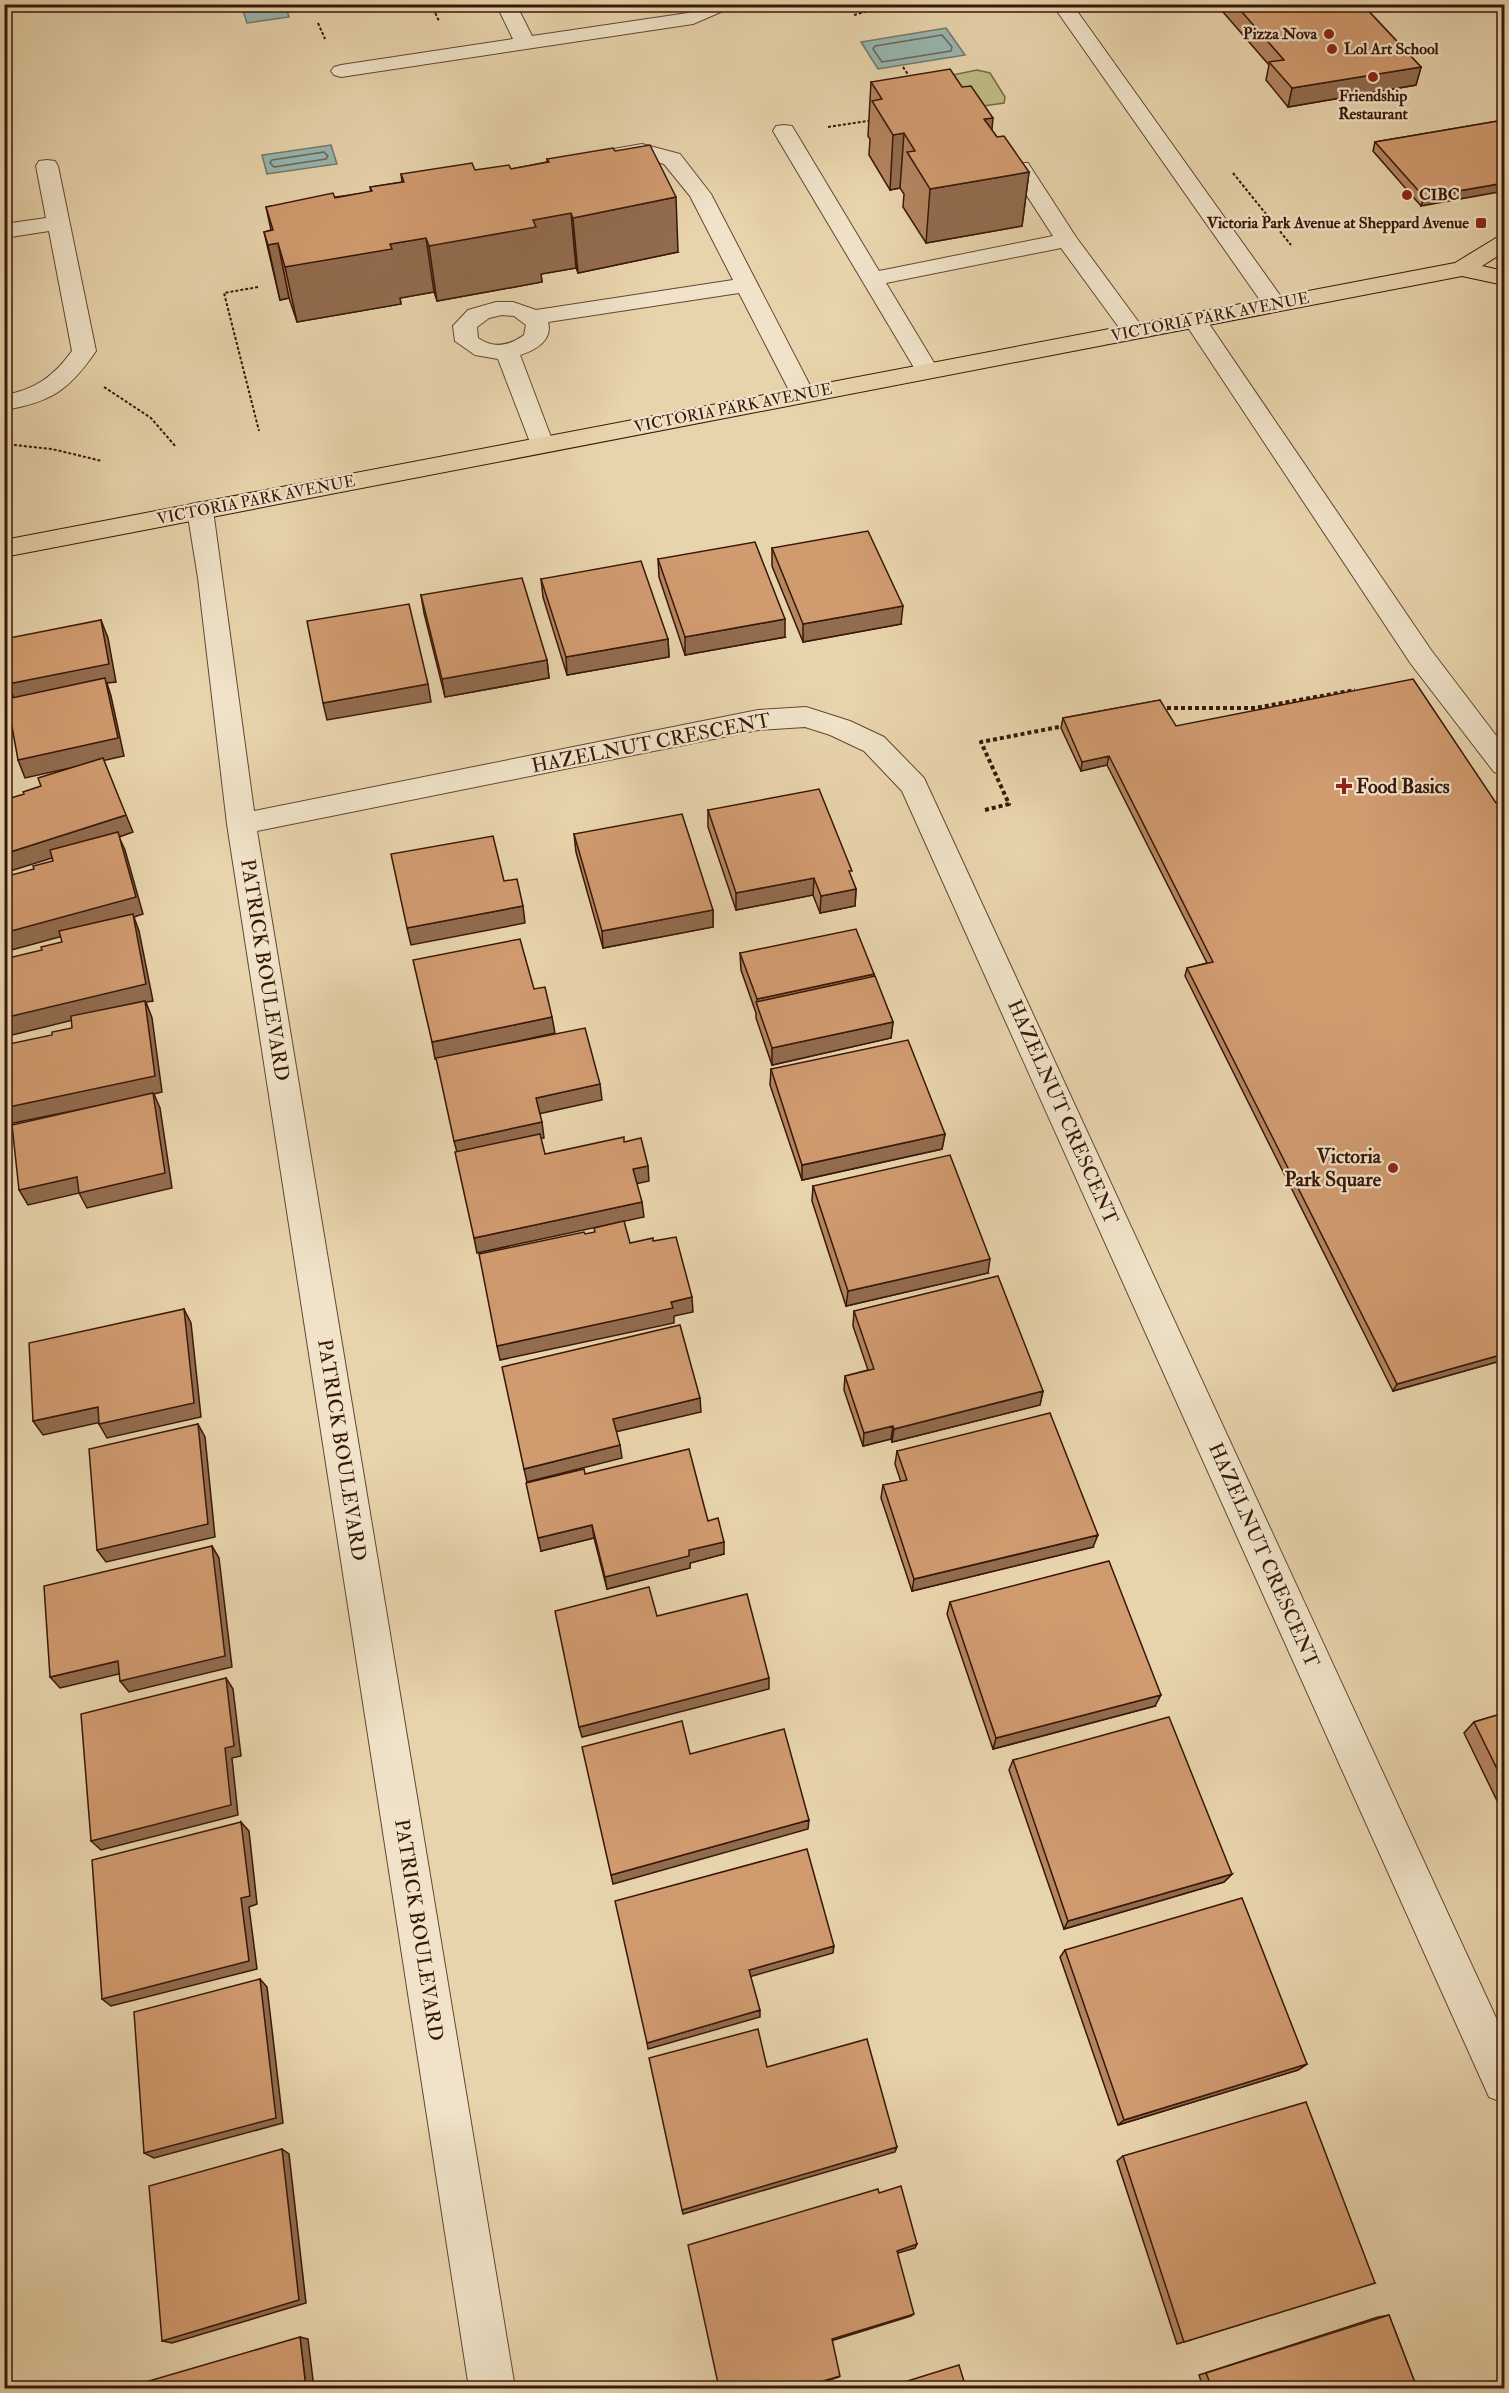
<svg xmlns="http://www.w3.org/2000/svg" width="1509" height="2393" viewBox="0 0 1509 2393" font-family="'IM FELL Double Pica',serif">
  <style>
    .green { fill: #bdbb85; stroke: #7a6947; stroke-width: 1.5 }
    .water { fill: #98b7af; stroke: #72776d; stroke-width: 1.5 }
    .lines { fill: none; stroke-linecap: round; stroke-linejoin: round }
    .shore { stroke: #68675c; stroke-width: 1.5 }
    .minor-casing { stroke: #644632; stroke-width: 2 }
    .major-casing { stroke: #381709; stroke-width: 2 }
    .path-far1 { stroke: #381709; stroke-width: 2; stroke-dasharray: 3 2; stroke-linecap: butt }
    .path { stroke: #381709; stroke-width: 4; stroke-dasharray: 4 3; stroke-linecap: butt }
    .minor { fill: #f0e3c9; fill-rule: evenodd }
    .major { fill: #e8d4ac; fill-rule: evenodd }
    .wall { fill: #b48560; stroke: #381709; stroke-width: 1.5 }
    .shaded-wall { fill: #926c4e; stroke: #381709; stroke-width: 1.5 }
    .building { fill: #d19b70; stroke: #381709; stroke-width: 1.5 }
    .poi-dot { fill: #8f2418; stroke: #f0e3c9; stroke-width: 2 }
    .labels { text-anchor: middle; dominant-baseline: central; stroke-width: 4.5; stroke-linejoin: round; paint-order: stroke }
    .far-poi-label { font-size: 16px; font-weight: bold; fill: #381709; stroke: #f0e3c9; text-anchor: end }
    .far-street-label { font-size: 16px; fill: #381709; stroke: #f0e3c9 }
    .street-label { font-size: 20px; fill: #381709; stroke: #f0e3c9 }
    .poi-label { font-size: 20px; font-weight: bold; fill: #381709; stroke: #f0e3c9; text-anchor: start }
  </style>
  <rect width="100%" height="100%" fill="#e8d4ac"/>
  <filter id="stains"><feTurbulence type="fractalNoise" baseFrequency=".00333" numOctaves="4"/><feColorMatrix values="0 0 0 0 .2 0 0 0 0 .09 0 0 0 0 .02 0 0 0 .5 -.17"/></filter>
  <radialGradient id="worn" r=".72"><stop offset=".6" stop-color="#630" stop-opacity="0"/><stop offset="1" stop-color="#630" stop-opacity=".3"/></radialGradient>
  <path class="green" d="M977,70l13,3 15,24 -1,6 -55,8 -21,-31z"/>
  <path class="water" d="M241,5h44l4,12 -42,6z
    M946,28l19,27 -87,14 -17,-27z
    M331,145l6,19 -70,10 -5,-19z"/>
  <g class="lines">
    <path class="shore" d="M942,35l10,12 -1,4 -69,11 -9,-13 2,-3z
      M324,152l4,4 -2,3 -52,8 -4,-4 2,-3z"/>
    <g class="minor-casing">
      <path id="minor" d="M496,4h20l16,32 156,-23 18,-9h27l-3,4 -37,16 -352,53 -7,-2 -3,-4 3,-4 7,-2 172,-26z
        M1052,4h20l215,301 -4,5h-16z
        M784,125l8,1 87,145 174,-35 -44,-68 3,-5h16l48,74 70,95 -4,5h-16l-65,-89 -175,35 53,88 -4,5 -8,2 -8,-2 -146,-245 3,-5z
        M642,144l38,10 31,40 104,201 -3,5 -9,2 -9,-2 -55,-107 -191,29c5,18 -12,28 -28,33l34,90 -3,5 -9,3 -9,-3 -35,-91 -23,-4 -20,-14 -2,-15 15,-16 28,-8h17l23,8 197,-30 -43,-84 -26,-32 -23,-7 -31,5 -8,-1 -3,-5 3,-5zM502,315l12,1 12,9 -2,10c-15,11 -30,14 -46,3l-1,-11 12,-9z
        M47,160l8,1 3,5 38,185c-27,39 -44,51 -92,59v-15c31,-5 50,-19 68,-44l-23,-120 -45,7v-14l42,-6 -10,-52 3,-5z
        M1195,313l8,2 228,335 73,96v29l-10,-3 -83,-108 -228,-344 4,-5z
        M200,502l9,2 4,6 41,301 504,-101 48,-3 44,14 34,16 40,41 580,1257v68l-15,-6 -587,-1306 -38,-40 -34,-16 -25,-8 -47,3 -501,101 258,1557h-46l-242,-1564 -29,-246 -11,-68 4,-6z"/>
    </g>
    <g class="major-casing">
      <path id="major" d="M1504,236v16l-22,14 22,5v14l-42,-9 -1458,281v-17l1451,-277 41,-25z"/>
    </g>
    <path class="path-far1" d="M431,4l8,17
      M854,15l38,-11
      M318,23l7,16
      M903,67l8,12
      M828,127l46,-7
      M1233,173l58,72
      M258,287l-34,6 35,138
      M104,387l47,31 25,29
      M4,444l48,5 50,12"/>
    <path class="path" d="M1160,708h95l100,-18
      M985,810l24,-6 -28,-62 83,-16"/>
    <use href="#minor" class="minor"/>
    <use href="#major" class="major"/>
  </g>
  <path class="wall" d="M1216,4h146l59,63 -5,18 -128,22 -22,-27 3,-15z
    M871,82l121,48 5,7 32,35 -7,54 -96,17 -23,-36 1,-13 -4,-6 -10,2 -21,-35 1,-16 -2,-3z
    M1504,120l-83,86 -48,-55 2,-9z
    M547,159l131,93 -100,21 -2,-5 -35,6 1,8 -105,19 -3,-9 -34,6 1,6 -104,18 -8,-24 -9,2 -16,-68 7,-2 -5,-23 105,-15 -1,-5 32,-5 -1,-8 110,-5 36,-7z
    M772,548l129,76 -98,18 -31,-76z
    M658,559l127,78 -100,18 -26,-78z
    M541,579l127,60 1,18 -102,18 -24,-78z
    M421,595l126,65 2,18 -104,19 -21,-84z
    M1160,700l344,660 -111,31 -208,-415 2,-8 20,-5 -100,-198 -26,6 -20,-43 2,-10z
    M708,810l143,67 5,12 -1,17 -35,7 -7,-18 -77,15 -28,-83z
    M574,834l139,76v17l-110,21 -27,-96z
    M740,953l134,21v2l19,46 -2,16 -119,27 -16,-47v-5l-15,-43z
    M771,1069l174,65 -3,15 -140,31 -32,-95z
    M813,1186l175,87 -142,33 -34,-105z
    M854,1311l189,80 -3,14 -148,37 -1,-3 -28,7 -19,-56 1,-14 23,-6 -15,-44z
    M897,1451l196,96 -181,44 -31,-93 2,-13 18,-3 -6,-18z
    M585,1474l123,47 16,33 -34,9v5l-83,21 -13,-51 -53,13z
    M950,1602l205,104 -162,43 -46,-135z
    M1504,1713v102l-40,-82 10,-11z
    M1013,1760l219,114 -8,8 -160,47 -55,-159z
    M1065,1950l242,114 -9,6 -180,55 -58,-168z
    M1123,2156l252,127 -198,61 -60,-183z
    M1389,2315l28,73h-214l-4,-13 179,-58z"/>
  <path class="shaded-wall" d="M607,4h22l-22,4z
    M1421,67l-5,18 -128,22 4,-19z
    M993,118l-5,54 -4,-53z
    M904,133l-4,55 -10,2 3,-55z
    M1029,172l-7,54 -96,17 4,-54z
    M1504,183v8l-83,15 3,-9z
    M676,197l2,55 -100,21 -5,-55z
    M571,213l5,55 -35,6 1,8 -105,19 -8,-55 104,-26z
    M426,238l8,54 -34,6 1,6 -104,18 -12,-55 105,-23z
    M278,243l11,55 -9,2 -12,-55z
    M903,606l-2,18 -98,18v-18z
    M785,619v18l-100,18v-18z
    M101,620l7,18 8,44 -9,1 4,13 13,60 -99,22 -7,-18 -3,-59 -7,-17z
    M668,639l1,18 -102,18 -1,-18z
    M547,660l2,18 -104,19 -3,-18z
    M428,684l3,18 -104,18 -4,-17z
    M1109,756l-2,9 -26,6 1,-9z
    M126,815l7,17 -14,5 6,13 18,64 -9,3 5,14 14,70 -7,1 6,16 10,74 -8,2 6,14 12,80 -85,20 -8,-15 -51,12 -9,-15 135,-96 -150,31v-17l142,-106 -142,35v-19l129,-101 -129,35v-19l115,-96 -115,36v-19z
    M814,878l-1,17 -77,15v-17z
    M856,889l-1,17 -35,7 1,-17z
    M523,906l2,17 -114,22 -4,-17z
    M713,910v17l-110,21 -1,-17z
    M874,974l-2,17 -115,13v-5z
    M552,1017l3,16 -120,26 -3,-17z
    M893,1022l-2,16 -119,27v-17z
    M600,1084l2,16 -64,14 -2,-16z
    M542,1122l2,16 -86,18 -4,-15z
    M945,1134l-3,15 -140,31v-15z
    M648,1166l1,15 -14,3 -2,-15z
    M642,1202l2,15 -167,36 -3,-15z
    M990,1259l-2,14 -142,33 2,-15z
    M692,1297l1,15 -19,4v7l-174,37 -3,-14z
    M184,1309l7,14 10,94 -94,21 -8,-14z
    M1504,1354v6l-111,31 4,-7z
    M1043,1391l-3,14 -148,37 2,-13z
    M700,1398l1,14 -86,20 -2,-13z
    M98,1407l8,14 -63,14 -10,-14z
    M198,1424l7,13 10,100 -109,25 -9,-12z
    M893,1426l-2,13 -28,7 1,-13z
    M620,1445l2,13 -95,24 -3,-13z
    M592,1525l2,13 -53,13 -3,-13z
    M1098,1535l-5,12 -181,44 2,-12z
    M724,1542v12l-34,9v5l-83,21 -2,-12 84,-27z
    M212,1546l7,12 13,109 -103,25 -9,-11z
    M118,1661l9,11 -67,16 -10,-11z
    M226,1678l7,11 8,67 -9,2 6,57 -137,35 -10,-9z
    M769,1678v11l-187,48 -3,-10z
    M1161,1695l-6,11 -162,43 3,-11z
    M809,1820l-1,9 -195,55 -2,-9z
    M241,1822l8,9 8,73 -8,3 8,62 -146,37 -9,-7 139,-101z
    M1232,1874l-8,8 -160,47 4,-8z
    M834,1946l-1,7 -84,24v-7z
    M260,1979l7,8 16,136 -129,35 -10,-5z
    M760,2010v7l-112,32 -1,-6z
    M1307,2064l-9,6 -180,55 6,-5z
    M897,2147l-2,5 -212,62 -1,-4z
    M282,2149l7,5 17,149 -134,40 -10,-2z
    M917,2244l-2,4 -20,6 2,-3z
    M914,2314l-3,2 -80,25 1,-2z
    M300,2337l8,2 6,49h-8z
    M840,2376l-1,1 -36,11h-3z"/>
  <path class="building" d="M1235,4h127l59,63 -129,21 -23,-26 15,-2z
    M950,69l12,18 9,-1 22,32 -9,1 13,18 7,-1 25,36 -99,17 -23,-37 8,-1 -11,-18 -11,2 -21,-34 10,-2 -11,-17z
    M1504,120v63l-80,14 -49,-55z
    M650,145l26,52 -103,21 -2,-5 -38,7 3,7 -107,19 -3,-8 -36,6 2,5 -107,18 -7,-24 -10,2 -4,-13 9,-2 -7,-23 67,-14 2,5 37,-7 -2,-4 34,-5 -3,-8 71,-11 3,7 34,-5 2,4 38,-7 -2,-3 66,-11 2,3z
    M868,531l35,75 -100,18 -31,-76z
    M755,542l30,77 -100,18 -27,-78z
    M641,561l27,78 -102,18 -25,-78z
    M522,578l25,82 -105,19 -21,-84z
    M409,604l19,80 -105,19 -16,-82z
    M101,620l8,44 -101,20 -4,-25v-20z
    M105,678l13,60 -100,22 -11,-61z
    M1413,679l83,124 8,-1v552l-107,30 -210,-416 26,-6 -104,-206 -27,6 -19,-44 97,-18 16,26z
    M103,758l23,57 -122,39v-54l20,-6 -1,-2 18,-6 -3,-8z
    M819,789l33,82h-3l7,18 -35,7 -7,-18 -78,15 -28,-83z
    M682,814l31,96 -111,21 -28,-97z
    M118,832l18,65 -132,36v-56l30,-8 -1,-3 20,-5 -3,-11z
    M493,836l11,45 13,-2 6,27 -116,22 -16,-74z
    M133,914l13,70 -142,34v-59l38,-9 -1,-3 21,-5 -3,-11z
    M856,929l18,45 -117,25 -17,-46z
    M520,939l14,50 11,-2 7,30 -120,25 -19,-82z
    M875,976l18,46 -121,26 -16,-46z
    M145,1001l10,75 -151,32v-63l48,-10v-3l20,-4 -1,-12z
    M585,1028l15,56 -64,14 6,24 -88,19 -18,-83z
    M908,1040l37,94 -143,31 -31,-96z
    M153,1093l12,80 -86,20 -2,-16 -58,13 -7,-65z
    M540,1134l5,20 79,-17v5l17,-4 7,28 -15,3 9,33 -168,36 -19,-86z
    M950,1155l40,104 -142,32 -35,-105z
    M624,1221l6,22 23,-5v3l23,-4 16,60 -21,5 2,6 -176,38 -18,-92 105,-22 1,2 10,-2 -1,-4z
    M998,1276l45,115 -149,38 -1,-3 -29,7 -19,-57 29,-7 -20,-58z
    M184,1309l10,94 -95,21 -1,-17 -65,14 -4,-78z
    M680,1325l20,73 -87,21 7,26 -96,24 -22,-102z
    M1050,1413l48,122 -184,44 -31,-94 24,-5 -10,-29z
    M198,1424l10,100 -111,26 -8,-101z
    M689,1449l19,72 10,-3 6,24 -35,8v6l-84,21 -13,-52 -54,13 -12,-55 58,-14 1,5z
    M212,1546l13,110 -105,25 -2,-20 -68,16 -6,-91z
    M1109,1561l52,134 -165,43 -46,-136z
    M649,1587l8,29 90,-22 22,84 -190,49 -24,-116z
    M226,1678l8,68 -9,2 6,57 -140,36 -10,-127z
    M1504,1713v70l-30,-61z
    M1169,1717l63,157 -164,47 -55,-161z
    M682,1721l8,33 94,-25 25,91 -198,55 -29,-128z
    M241,1822l9,74 -9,2 8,63 -147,38 -10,-139z
    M807,1849l27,97 -85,24 11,40 -113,33 -32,-142z
    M1242,1898l65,166 -183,56 -59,-170z
    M260,1979l16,139 -132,35 -10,-141z
    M758,2029l9,38 100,-28 30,108 -215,63 -33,-152z
    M1306,2102l69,181 -191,59 -61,-186z
    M282,2149l17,151 -137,41 -13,-155z
    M901,2186l16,58 -20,7 17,63 -82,25 8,37 -40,12h-81l-31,-143 190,-56 1,4z
    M1389,2315l28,73h-205l-6,-15z
    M300,2337l6,51h-181z
    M959,2365l7,23h-81z"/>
  <g class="poi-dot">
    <circle cx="1329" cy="34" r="6"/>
    <circle cx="1332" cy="49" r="6"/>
    <circle cx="1373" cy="77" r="6"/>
    <circle cx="1407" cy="195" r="6"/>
    <rect x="1475" y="217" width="12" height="12" rx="3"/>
    <path d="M1341 777h6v6h6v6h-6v6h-6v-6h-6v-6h6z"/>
    <circle cx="1393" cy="1168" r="6"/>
  </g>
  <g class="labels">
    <g class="far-poi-label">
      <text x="1317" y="34">Pizza Nova</text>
      <text x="1344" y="49" text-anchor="start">Lol Art School</text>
      <text x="1373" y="96" text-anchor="middle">Friendship<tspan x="1373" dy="18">Restaurant</tspan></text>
      <text x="1419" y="195" text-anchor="start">CIBC</text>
      <text x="1469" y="223">Victoria Park Avenue at Sheppard Avenue</text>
    </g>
    <g class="far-street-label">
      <text transform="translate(1210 317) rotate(-11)">VICTORIA PARK AVENUE</text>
      <text transform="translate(733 408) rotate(-11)">VICTORIA PARK AVENUE</text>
      <text transform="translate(256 500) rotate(-11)">VICTORIA PARK AVENUE</text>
    </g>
    <g class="street-label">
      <text transform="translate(651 743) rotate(-11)">HAZELNUT CRESCENT</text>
      <text transform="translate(265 970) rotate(81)">PATRICK BOULEVARD</text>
      <text transform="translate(1063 1112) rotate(66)">HAZELNUT CRESCENT</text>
      <text transform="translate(342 1450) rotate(81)">PATRICK BOULEVARD</text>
      <text transform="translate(1264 1555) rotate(66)">HAZELNUT CRESCENT</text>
      <text transform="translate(419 1930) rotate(81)">PATRICK BOULEVARD</text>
    </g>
    <g class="poi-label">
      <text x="1356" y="786">Food Basics</text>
      <text x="1381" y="1156" text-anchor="end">Victoria<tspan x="1381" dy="23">Park Square</tspan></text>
    </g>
  </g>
  <rect width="1509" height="2393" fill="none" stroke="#e8d4ac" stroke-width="24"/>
  <rect x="6" y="6" width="1497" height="2381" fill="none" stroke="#381709" stroke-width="3"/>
  <rect x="12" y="12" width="1485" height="2369" fill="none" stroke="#381709" stroke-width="1.5"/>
  <rect width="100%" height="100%" filter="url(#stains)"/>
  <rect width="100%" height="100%" fill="url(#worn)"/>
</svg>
